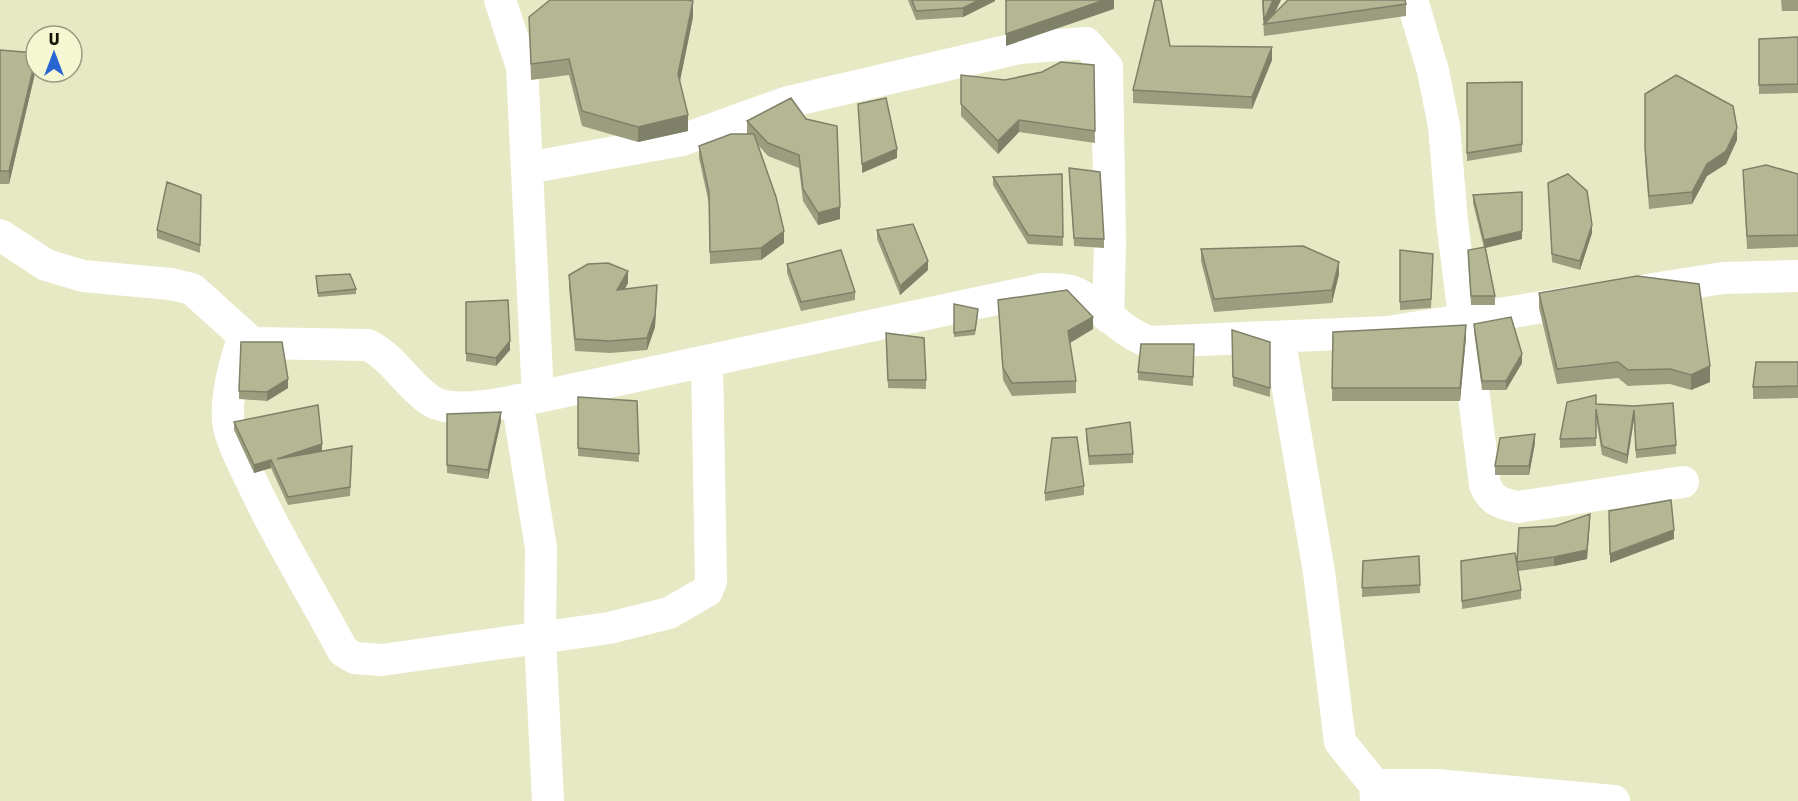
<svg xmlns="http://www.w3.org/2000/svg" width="1798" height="801" viewBox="0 0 1798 801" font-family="Jost,sans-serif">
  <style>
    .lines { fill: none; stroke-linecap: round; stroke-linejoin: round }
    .minor { stroke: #fff; stroke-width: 32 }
    .wall { fill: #9c9d7f }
    .shaded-wall { fill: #7f8068 }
    .building { fill: #b5b794; stroke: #7f8068; stroke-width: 1.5 }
  </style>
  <rect width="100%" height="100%" fill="#e7e9c5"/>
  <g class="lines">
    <path class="minor" d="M500,0l22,67 16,330
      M1412,0l21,71 11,55 8,95 33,264c7,16 16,19 33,22l165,-25
      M527,168l155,-28 106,-38 231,-54 67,-5 21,24 3,177 -2,73
      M0,235l46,30 37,11 88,8 21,5 60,54 116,2c26,13 40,41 63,56 24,15 80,0 107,-4l505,-108c12,0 26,0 37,6 25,14 42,38 70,47l238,-10 192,-31
      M1647,290l76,-12 75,-2
      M1279,337l40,235 21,170 35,43 1,16
      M243,338c-8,25 -19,62 -14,89 4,19 15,38 23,55 27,59 61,112 91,169l12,7 27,2 227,-32 60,-15 38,-22 4,-10 -4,-219
      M517,400l24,148 -1,89 8,164
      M1375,785h61l178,16"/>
  </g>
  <path class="wall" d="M908,0h87v1l-32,16 -47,3z
    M1262,0h19l-7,13 132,-9v12l-142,20z
    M1781,0h17v11h-16z
    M529,17h164l-13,64 8,50 -50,11 -56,-16 -13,-51 -38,5z
    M1798,37v56l-39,1v-55z
    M1170,46l102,14 -20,49 -119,-6v-13z
    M0,50l36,3v16l-27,115h-9z
    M1094,65l1,78 -76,-11 -21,22 -37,-38v-41l44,5z
    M1522,82v70l-55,9v-78z
    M1645,94l92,46 -11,24 -19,12 -15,28 -43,5 -4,-49z
    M791,98l49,121 -22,6 -15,-24 -4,-33 -31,-12 -10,-11 26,98 -23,17 -51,4 -1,-60 -10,-46v-12l48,-12v-13z
    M1069,168l35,71v9l-30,-2z
    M1743,170l55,4v73l-51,2z
    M1062,174l1,72 -35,-2 -35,-59v-8z
    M1548,183l44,50 -12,37 -28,-8z
    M201,195l-1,58 -43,-15v-8z
    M1473,195l49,44 -36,9 9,48v9h-24l-3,-47 16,-10 -11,-45z
    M877,230l51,40 -28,25 -23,-56z
    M1201,249l138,25 -7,29 -118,9 -13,-51z
    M1400,250l33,12 -2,46 -31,2z
    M787,264l68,28v8l-54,11 -14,-38z
    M569,275l59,8 -3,6 32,8 -2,30 -8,23 -37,3 -35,-2 -6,-64z
    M316,276l40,13v5l-38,3z
    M1539,293l171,89 -19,8 -21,-6 -42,2 -10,-8 -61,6 -18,-76z
    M998,300l95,29 -23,14 6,38v12l-64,3 -9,-16z
    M466,302l44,48 -14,16 -30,-5z
    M954,304l24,10 -3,21 -21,2z
    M1474,324l48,39 -16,27h-24l-8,-58z
    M1232,330l38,12v55l-37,-11z
    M1333,332l133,5 -6,64h-128z
    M886,342l40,38v9l-38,-1z
    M1194,344l-1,42 -55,-6v-8z
    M1798,362v36l-45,1v-12z
    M288,388l-21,13 -28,-2v-8z
    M578,397l59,4 2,61 -61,-6z
    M1596,404l38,2 42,39v9l-40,4 -2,-39 -7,45 -25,-9 -6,-37v28l-36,2v-9z
    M447,414l54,7 -13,58 -41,-6z
    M234,422l88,29 30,3 -2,42 -62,9 -17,-37 -17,5 -20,-43z
    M1086,429l47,25v9l-44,2 -3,-27z
    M1535,443l-6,32h-34v-9z
    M1084,486v9l-39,6v-8z
    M1590,523l-3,36 -33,7 -36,5 3,19v9l-59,10 -1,-48 56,4 2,-37z
    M1363,561l57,24v8l-58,4z"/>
  <path class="shaded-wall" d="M979,0h16v1l-32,16v-9z
    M1104,0h10v9l-108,37v-12z
    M1273,0h8l-11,23 -6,1v-4z
    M693,1v16l-15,73v-16z
    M1272,47v13l-20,49v-12z
    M36,57v12l-27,115v-13z
    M688,115v16l-50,11v-15z
    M1019,120v12l-21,22v-13z
    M1737,128v12l-11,24 -19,12 -15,28v-12l15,-28z
    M897,149v9l-35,15v-9z
    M840,207v12l-22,6v-12z
    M1592,225v8l-12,37v-9z
    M784,231v12l-23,17v-12z
    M1522,231v8l-38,9v-8z
    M928,261v9l-28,25v-9z
    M1339,262v12l-7,29v-13z
    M628,271v12l-11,19v-12z
    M657,285l-2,42 -8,23v-12z
    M1093,317v12l-25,15v-13z
    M1466,325v12l-6,64v-13z
    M510,341v9l-14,16v-8z
    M1522,354v9l-16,27v-9z
    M1710,366v16l-19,8v-15z
    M288,379v9l-21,13v-9z
    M1634,410v9l-7,45v-9z
    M501,412v9l-13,58v-9z
    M1535,434v9l-6,32v-9z
    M322,444v9l-45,6z
    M271,460v8l-17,5v-8z
    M1590,514l-3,45 -33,7v-9z
    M1674,530v9l-64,24v-9z"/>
  <path class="building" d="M550,0h137l6,1 -15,73 10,41 -50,12 -56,-16 -13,-52 -38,5 -2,-47z
    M912,0h67l-16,8 -47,3z
    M1006,0h98l-98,34z
    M1155,0h6l9,46 102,1 -20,50 -119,-7z
    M1263,0h10l-9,20z
    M1288,0h117l1,4 -142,20z
    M1798,37v47l-39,1v-46z
    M0,50l36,3v4l-27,114h-9z
    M1061,62l33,3 1,66 -76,-11 -21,21 -37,-37v-29l44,5 37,-8z
    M1676,75l57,31 4,22 -11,23 -19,13 -15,28 -43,4 -4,-48v-54z
    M1522,82v62l-55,9v-70z
    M791,98l15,21 31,7 3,81 -22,6 -15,-24 -4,-34 -31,-12 -21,-22z
    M886,98l11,51 -35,15 -4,-60z
    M731,134h23l22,63 8,34 -23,17 -51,4 -1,-60 -10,-46z
    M1766,165l32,9v61l-51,1 -4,-66z
    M1069,168l31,4 4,67 -30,-1z
    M1062,174l1,63 -35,-2 -35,-58z
    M1568,174l19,17 5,34 -12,36 -28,-7 -4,-71z
    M167,182l34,13 -1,50 -43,-15z
    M1522,192v39l-38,9 -11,-45z
    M913,224l15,37 -28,25 -23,-56z
    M1303,246l36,16 -7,28 -118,9 -13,-50z
    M1485,247l10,49h-24l-3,-46z
    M841,250l14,42 -54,10 -14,-38z
    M1400,250l33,4 -2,45 -31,3z
    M608,263l20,8 -11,19 40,-5 -2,30 -8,23 -37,3 -35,-2 -6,-64 19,-11z
    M350,274l6,15 -38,4 -2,-17z
    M1637,276l62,8 11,82 -19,9 -21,-6 -42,1 -10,-8 -61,7 -18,-76z
    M1067,290l26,27 -25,14 8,50 -64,2 -9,-15 -5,-68z
    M508,300l2,41 -14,17 -30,-5v-51z
    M954,304l24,5 -3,21 -21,3z
    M1511,317l11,37 -16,27h-24l-8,-57z
    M1466,325l-6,63h-128l1,-56z
    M1232,330l38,12v46l-37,-11z
    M886,333l38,5 2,42h-38z
    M241,342h41l6,37 -21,13 -28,-1z
    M1141,344h53l-1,33 -55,-5z
    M1756,362h42v24l-45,1z
    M1596,395v9l38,2 39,-3 3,42 -40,5 -2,-40 -7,45 -25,-9 -6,-37v29l-36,1 7,-37z
    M578,397l59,4 2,53 -61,-6z
    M318,405l4,39 -45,15 75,-13 -2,41 -62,10 -17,-37 -17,5 -20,-43z
    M501,412l-13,58 -41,-5v-51z
    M1130,422l3,32 -44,2 -3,-27z
    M1535,434l-6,32h-34l5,-28z
    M1077,437l7,49 -39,7 7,-55z
    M1671,500l3,30 -64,24 -1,-43z
    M1590,514l-3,36 -33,7 -37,5 2,-34 36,-2z
    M1515,553l6,37 -59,11 -1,-40z
    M1419,556l1,29 -58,3 1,-27z"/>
  <g transform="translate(54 54)"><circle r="28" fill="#f4f7d2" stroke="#9a9c81" stroke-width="1.5"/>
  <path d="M0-4.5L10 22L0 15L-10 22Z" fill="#2765d2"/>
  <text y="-9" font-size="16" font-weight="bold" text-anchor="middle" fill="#131407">U</text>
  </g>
</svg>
